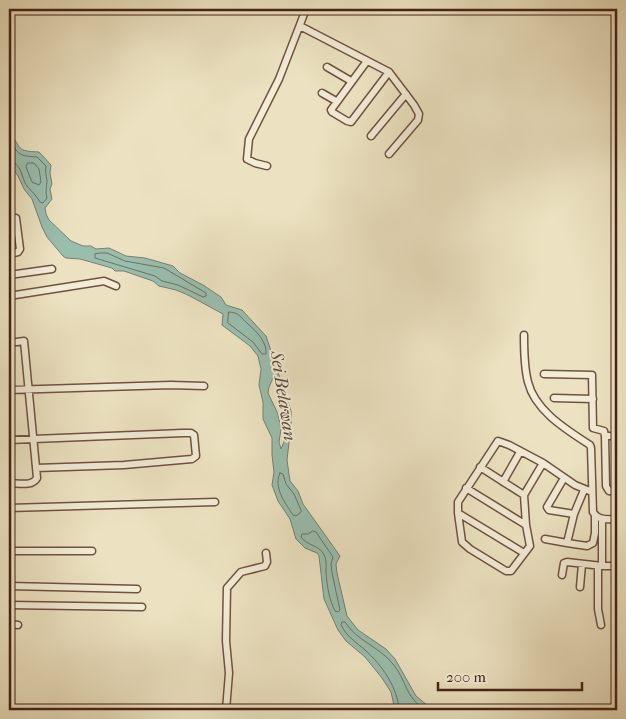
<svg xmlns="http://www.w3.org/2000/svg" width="626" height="719" viewBox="0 0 626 719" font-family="'IM FELL French Canon',serif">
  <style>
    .water { fill: #99beae; stroke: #778071; fill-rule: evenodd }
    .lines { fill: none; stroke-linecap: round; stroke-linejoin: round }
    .shore { stroke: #6f7062; stroke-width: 1 }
    .minor-casing { stroke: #6f5341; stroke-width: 9 }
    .minor { stroke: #f3ecd7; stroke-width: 6 }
    .labels { text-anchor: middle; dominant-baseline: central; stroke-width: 4; stroke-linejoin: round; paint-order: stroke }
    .water-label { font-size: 18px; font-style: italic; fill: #5a4a3c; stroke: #f3ecd7 }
  </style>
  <rect width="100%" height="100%" fill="#ece2c1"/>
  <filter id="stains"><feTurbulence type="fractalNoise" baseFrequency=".004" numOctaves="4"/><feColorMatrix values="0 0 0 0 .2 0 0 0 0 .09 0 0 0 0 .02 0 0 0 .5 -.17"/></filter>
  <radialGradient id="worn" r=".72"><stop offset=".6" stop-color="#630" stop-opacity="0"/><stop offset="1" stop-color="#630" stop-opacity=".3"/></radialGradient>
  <path class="water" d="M9,132c14,17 6,19 30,20l12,13 -1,8 2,11 -2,5 2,10 -7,9 1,6 3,6 22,21 12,5h8l5,3 13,-1 17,8 19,2 28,8 7,7 23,12 18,12 5,8 16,5 24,26 25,75v14l-4,35 3,21 8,10 5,13 37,52 -4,8 1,9 10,43 11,14 28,19 9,10 21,37 17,14h-38l-4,-18 -9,-14 -17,-21 -19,-16 -8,-11 -14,-31 -5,-43 -2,-3 -12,-5 -9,-9 -6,-20 -12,-18 -6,-16 2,-13 -2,-17v-17l-9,-19v-17l-4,-17 2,-16 -3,-13 -8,-10 -28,-21 1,-11 -35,-19 -12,-5 -17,-4 -6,-5 -29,-10h-9l-3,-3 -32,-9 -14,-1 -3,-2 -16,-19 -5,-10 -10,-28 -8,-10 -6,-13 -9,-13zM273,378l3,6 1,11 7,21v26l-3,7 -2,-7 2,-13 -3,-15 -10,-21 1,-6z"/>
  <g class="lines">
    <path class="shore" d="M9,140c10,15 10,16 28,17l9,9c-1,6 0,9 1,14 0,6 -2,11 0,18l-4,5 -3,-1c-4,-7 -8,-10 -13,-16 -6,-8 -5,-24 -18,-25
      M28,163h6l5,6 2,13 -2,3 -7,-3 -6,-15z
      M101,253h6l18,8 39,7 42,25v3l-3,1 -25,-12 -16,-4 -7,-5 -60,-18v-4z
      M229,312c10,0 12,6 19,12 9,8 19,18 18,30h-4l-9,-12 -25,-19z
      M280,473l3,1 3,10 8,10 7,16v2l-5,4 -3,-1c-8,-12 -20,-28 -13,-42z
      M313,531l3,1 17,25 -2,7 1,9 8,37 -2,2 -3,-1c-6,-12 -8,-25 -9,-39 0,-7 1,-13 -3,-19 -5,-8 -17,-8 -22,-16l1,-3h6z
      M399,710c-1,-22 -17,-45 -34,-60 -9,-8 -18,-13 -24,-25l1,-3h3c12,19 33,24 47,41 15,17 12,33 33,47"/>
    <g class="minor-casing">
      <path id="minor" d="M300,26l89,46 25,33 5,9 -1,6 -29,34
        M367,61l-36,49 1,2 15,9 4,1 38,-50
        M327,67l24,14
        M322,93l14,8
        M371,136l35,-42
        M267,166l-12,-3 -8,-4 2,-20 30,-60 27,-70
        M9,254l9,-2 2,-3 -4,-31
        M9,275l43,-6
        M9,296l89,-14 6,-1 12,5
        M524,335c0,15 0,32 4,47 7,29 39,48 62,63l1,3 2,64c5,9 15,7 24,7
        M9,343l15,-2 13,137c-5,9 -19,5 -28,5
        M544,374l48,1 1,53 11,3 1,5
        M9,390l162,-5 33,1
        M554,398l39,1
        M617,436h-12l1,50 3,5 8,1
        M9,440l174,-7h8l3,2 2,21 -4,3 -68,6 -88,3
        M480,467l44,28
        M564,478l-17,29 2,3 25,4
        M503,482l17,-30
        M466,488l60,37
        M584,490l-10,24 -7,29 20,3 6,-3 2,-10v-17
        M9,508l206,-6
        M458,513l4,29 8,7 36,22h5l19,-25 -4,-21 -2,-30 19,-32
        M545,539l22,4
        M9,551h83
        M524,553l-66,-40v-11l40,-61 11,4 34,18 32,22 17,7
        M598,566v43l3,16
        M602,566v-47
        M562,575l2,-12 3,-1 35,4h15
        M9,586l128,3
        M580,587l2,-23
        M9,605l133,2
        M9,624l9,1
        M226,710l3,-37 -3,-32 1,-53 14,-16 24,-6 2,-4 -1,-9"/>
    </g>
    <use href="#minor" class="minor"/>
  </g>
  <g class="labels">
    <g class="water-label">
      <text transform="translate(283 396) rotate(81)">Sei Belawan</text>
    </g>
  </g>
  <rect width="626" height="719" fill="none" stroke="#ece2c1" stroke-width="30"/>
  <rect x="10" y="10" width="606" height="699" fill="none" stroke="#452316" stroke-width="2.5"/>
  <rect x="15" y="15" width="596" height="689" fill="none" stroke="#452316"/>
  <path d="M438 682v8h144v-8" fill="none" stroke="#452316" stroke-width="2.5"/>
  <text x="446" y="682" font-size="15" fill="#452316" stroke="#f3ecd7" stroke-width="4" paint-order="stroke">200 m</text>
  <rect width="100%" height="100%" filter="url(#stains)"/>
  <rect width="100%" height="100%" fill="url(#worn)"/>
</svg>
